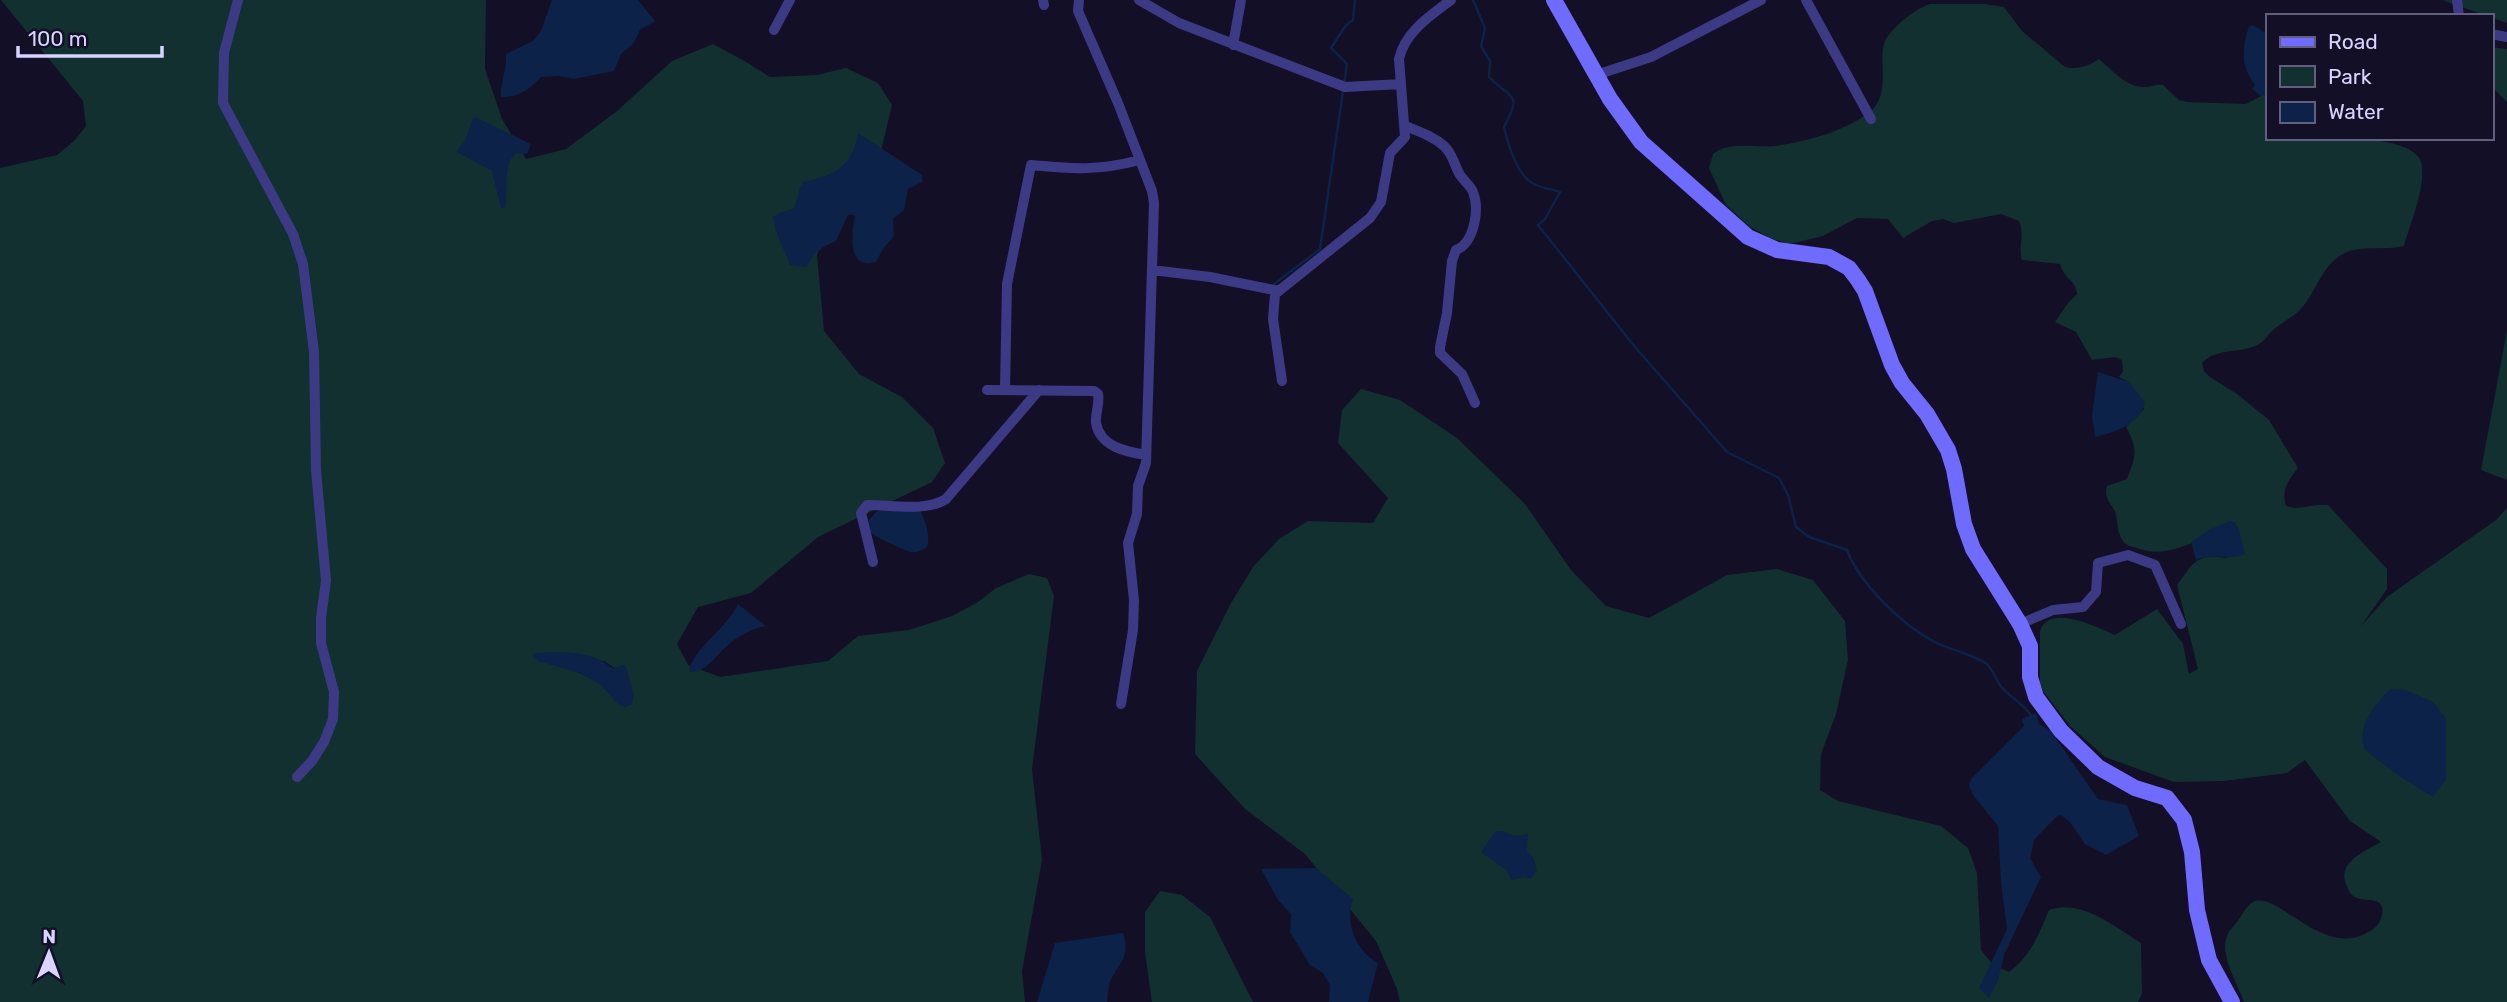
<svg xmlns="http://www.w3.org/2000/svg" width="2507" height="1002" viewBox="0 0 2507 1002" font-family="Rubik,sans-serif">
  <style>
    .green { fill: #12302f; fill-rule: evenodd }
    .water { fill: #0c2248 }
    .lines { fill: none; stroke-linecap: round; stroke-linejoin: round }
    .stream { stroke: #0c2248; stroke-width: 2.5 }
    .minor { stroke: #3d3a85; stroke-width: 10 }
    .secondary { stroke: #6f6bff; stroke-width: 16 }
  </style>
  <rect width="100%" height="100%" fill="#130f26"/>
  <path class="green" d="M1,0h485l-1,69 17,50 24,40 40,-10 51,-38 55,-50 41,-17 35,19 22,14 47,-2 29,-7 32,15 14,22 -12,50 -48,61 -15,39 7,76 35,43 43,23 31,31 12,35 -13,19 -114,55 -67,56 -53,14 -21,37 11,21 32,12 108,-16 30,-25 51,-6 43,-14 26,-14 18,-14 33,-14 18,4 7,18 -22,173 10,91 -20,111 3,31h-1025v-834l57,-13 18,-15 11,-14 -3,-25zM538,661h66l12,8 8,-4 1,42c-11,-5 -14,-17 -24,-23 -19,-12 -42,-19 -63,-23z
    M2442,0h65v23z
    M1930,4h54l20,3 18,24 43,36c13,3 23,-1 34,-8 14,12 28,29 47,28 6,0 10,-3 17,-2l16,15 8,2 59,2 21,-11v45c28,0 145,-8 154,24 6,23 -11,62 -17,84 -20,5 -46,-2 -63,9 -20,12 -26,40 -42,56 -8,7 -18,12 -26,19 -4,3 -7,9 -11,12 -18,13 -44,4 -60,21l2,8 6,6 27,17 32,26 29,48c-10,12 -17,23 -12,38 13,5 28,-3 42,-1l59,64v20l-26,37 26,-29 109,-77 11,-12v494h-263c-6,-18 -25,-47 -17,-66 2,-6 9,-12 12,-17 4,-5 8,-14 14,-17 25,-12 71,59 117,29 7,-4 10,-8 12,-16 4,-19 -15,-13 -25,-17 -6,-2 -8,-7 -10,-12 -12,-23 18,-35 34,-44l-31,-21 -45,-61 -18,13 -63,8 -50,1 -69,-25 -35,-31 -27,-35 -3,-8v-52c9,-28 57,-4 75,4l42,-26 26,35 6,30 9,-5 -21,-84c17,-23 19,-32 50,-27l12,-28 -5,-8c-31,14 -63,39 -97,26 -5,-1 -10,-2 -14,-7 -6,-8 -5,-17 -7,-26 -3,-12 -13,-14 -9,-29l20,-7c9,-23 11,-30 -1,-52l18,-18 -15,-27 -10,-5 4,-6 -1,-11 -7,-3 -23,3 -16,-28 -21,-10 13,-19 9,-9c-1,-14 -13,-15 -17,-30l-38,-4c-4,-13 3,-26 -3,-39l-18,-7 -47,9 -11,-4 -11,2 -29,17 -15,-19 -31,-1 -34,18 -29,7h-8l-16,-5 -20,-11 -24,-22 -17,-37 4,-14c16,-13 43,-6 62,-8 33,-5 68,-14 95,-34 22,-18 7,-54 15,-71 8,-15 30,-32 45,-37z
    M2491,47l16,2v53l-16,-16z
    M2507,330v150l-26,-10z
    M1361,389l39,11 57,38 68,66 46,66 35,36 43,12 78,-43 50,-6 36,11 32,41 3,39 -12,54 -15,40 -1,36 18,11 103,25 27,22 9,25 4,77 12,15 16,7c22,-16 30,-38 40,-62 32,-12 66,17 92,33l1,51 -4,8h-738l-3,-13 -21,-48 -71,-87 -60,-45 -50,-55 2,-83 34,-68 22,-36 26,-28 29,-18 65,2 15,-25 -50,-55 4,-33z
    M1160,891l22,4 28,22 43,85h-101l-7,-50v-40z"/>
  <path class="water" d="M552,0h86l17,21 -15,9 -7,14 -12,10 -7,17 -40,8 -15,-3 -18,1c-10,12 -24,21 -40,20 -1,-15 6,-27 5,-43l27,-13 8,-10z
    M2253,25l14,9v59l-6,3 -9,-7 3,-4c-15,-20 -13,-36 -6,-59z
    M475,117l56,27 -4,10 -11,-1c-15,13 -7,38 -11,55h-4l-1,-4 -8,-33 -35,-19 1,-3c13,-12 8,-22 17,-32z
    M858,133l64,42v7l-14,7 -4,21 -11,9 1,17 -11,13 -7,13c-30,8 -24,-29 -21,-47h-7l-12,26c-15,6 -22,12 -30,26l-16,-2 -14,-34 -3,-14 6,-4 14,-4c6,-9 4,-18 10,-27 31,-6 50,-16 55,-49z
    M2098,372l31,10 16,20c-3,21 -31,31 -50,35l-3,-22z
    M883,510h37c5,11 11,25 7,37 -5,3 -9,6 -16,5 -4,0 -39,-17 -41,-20 0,-1 -1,-10 -1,-12l7,-8z
    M2230,521l4,1 5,8 6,24c-17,7 -33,-2 -49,6l-5,-18 18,-12z
    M738,604l28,22c-15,3 -28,10 -39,20 -12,10 -19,25 -36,26l-2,-3c10,-26 37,-40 49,-65z
    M534,653c26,-2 58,-3 78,15l13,-3 9,29 -2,10 -7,3 -7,-3 -18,-20 -23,-12 -39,-11 -6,-5z
    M2391,689l15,1 27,12 13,16v61l-13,18 -34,-21 -34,-26c-10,-22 11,-48 26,-61z
    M2036,713l3,11 11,6 48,69 29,6 12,31 -33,19 -21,-11 -15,-22 -9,-7 -4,1 -23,24 -4,18 11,19 -37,78 -6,25 -9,18 -10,-10 28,-59 -6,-46 -3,-57 -25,-31 -4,-9 2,-7 53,-53 -2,-7z
    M1496,831h8l10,5 14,-2 -1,17 6,6 4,13 -6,9 -8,-2 -11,3 -6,-10 -25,-18z
    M1316,868l37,31c-8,24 2,51 25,64l-10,39h-39l1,-17 -7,-12 -13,-8 -20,-33 1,-18 -13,-14 -17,-31z
    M1123,933c9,27 -7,31 -14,52 -1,5 -1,12 -2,17h-70l18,-59z"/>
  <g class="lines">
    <path class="stream" d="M1473,0l12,28 -4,18 9,15 -1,16c24,24 33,16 15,50 4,17 12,46 28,56 8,5 19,6 28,9l-15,27 -7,6 97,122 92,105 52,26 9,17 8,32 13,10 38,13c12,33 58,78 90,93 16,8 35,11 50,21 7,8 10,18 16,25 11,11 22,16 30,29
      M1344,84l3,-20 -16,-16 15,-23 7,-5 2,-20
      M1274,284l46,-35 23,-158"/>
    <path class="minor" d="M238,0l-14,53 -1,50 70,131 10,30 11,88 2,118 10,111 -5,37v25l13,49 -1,27 -9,23 -12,19 -15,16
      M1043,0l1,5
      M1079,0l-1,11 40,92 34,88 2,12 -8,260 -8,23 -1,28 -9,29 6,57 -1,30 -12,74
      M1139,0l40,23 166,64 56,-3
      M1806,0l65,119
      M2457,0l2,16
      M774,30l16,-30
      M2491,34l16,3
      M1233,45l8,-45
      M1596,75l55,-18 110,-57
      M1405,126c15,6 28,10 39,20 9,8 10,19 16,29 4,6 11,11 13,17 7,18 1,51 -17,58l-4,11 -5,52 -7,34v6l22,21 13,29
      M1152,270l58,7 69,14
      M1282,381l-9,-62 2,-25 95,-76 11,-16 9,-49 15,-16 -6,-78c6,-27 31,-43 52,-59
      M987,390l107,1 4,3c2,10 -3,19 -2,29 4,24 31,29 50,32
      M1005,390l2,-106 24,-119c43,4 67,6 109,-5
      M873,562l-12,-49 6,-8c23,0 60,7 79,-6l93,-109
      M2020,624l33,-14 30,-3 13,-15 2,-29 30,-8 27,10 26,59"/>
    <path class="secondary" d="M1554,0l56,99 31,43 107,95 29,13 52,7 20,11 9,12 7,11 27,74 10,18 25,31 21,36 6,19 10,55 9,25 47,75 10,22v31l6,20 25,34 37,36 37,21 32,10 17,22 8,32 5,58 12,50 23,42"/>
  </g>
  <rect x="2266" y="14" width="228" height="126" fill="#130f26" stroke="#625e7d" stroke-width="2"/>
  <rect x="2280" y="37" width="35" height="10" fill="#6f6bff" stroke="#625e7d" stroke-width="2"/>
  <text x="2328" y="49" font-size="21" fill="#d9d4ff">Road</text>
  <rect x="2280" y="66" width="35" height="21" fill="#12302f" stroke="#625e7d" stroke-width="2"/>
  <text x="2328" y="84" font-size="21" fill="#d9d4ff">Park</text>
  <rect x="2280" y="102" width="35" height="21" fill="#0c2248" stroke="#625e7d" stroke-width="2"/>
  <text x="2328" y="119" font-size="21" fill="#d9d4ff">Water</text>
  <g transform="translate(49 953) rotate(1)" stroke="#130f26" stroke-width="5" paint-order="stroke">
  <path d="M0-5L12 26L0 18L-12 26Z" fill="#d9d4ff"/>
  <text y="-10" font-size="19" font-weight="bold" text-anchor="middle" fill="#d9d4ff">N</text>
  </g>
  <path d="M18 46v10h144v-10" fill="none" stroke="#d9d4ff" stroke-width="3.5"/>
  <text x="28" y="46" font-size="21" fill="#d9d4ff" stroke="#130f26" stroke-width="5" paint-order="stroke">100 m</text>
</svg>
